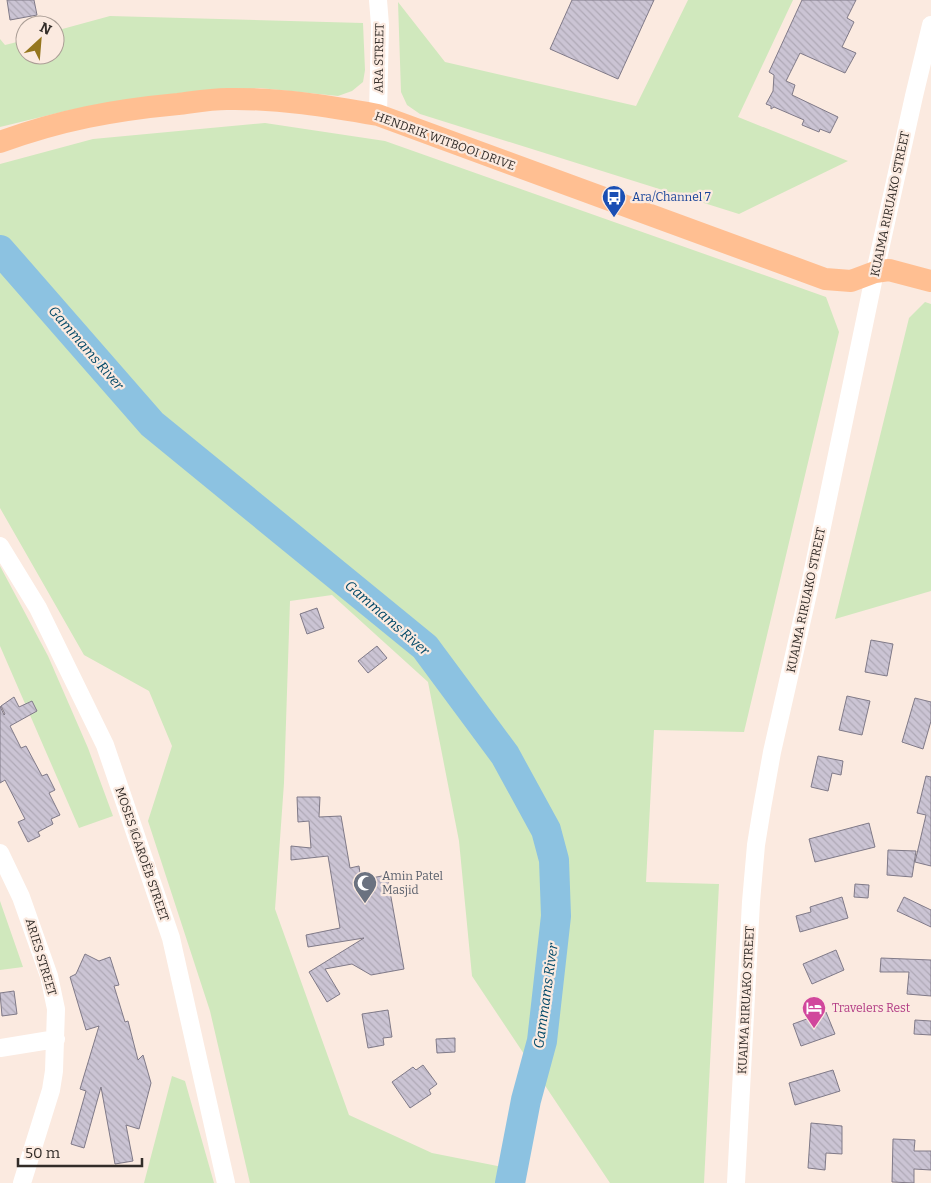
<svg xmlns="http://www.w3.org/2000/svg" width="931" height="1183" viewBox="0 0 931 1183" font-family="Bitter,serif">
  <style>
    .grass { fill: #d0e8bd }
    .lines { fill: none; stroke-linecap: round; stroke-linejoin: round }
    .river { stroke: #8cc2e1; stroke-width: 30 }
    .building { fill: url(#building-back-hatch); stroke: #807a88 }
    .minor { stroke: #fff; stroke-width: 18 }
    .major { stroke: #ffbf92; stroke-width: 22 }
    .labels { text-anchor: middle; dominant-baseline: central; stroke-width: 4.5; stroke-linejoin: round; paint-order: stroke }
    .street-label { font-size: 12px; fill: #322c28; stroke: #fbeae0 }
    .transit-label { font-size: 12px; fill: #164399; stroke: #fbeae0; text-anchor: start }
    .worship-label { font-size: 12px; fill: #5b616d; stroke: #fbeae0; text-anchor: start }
    .hotel-label { font-size: 12px; fill: #b23c85; stroke: #fbeae0; text-anchor: start }
    .water-label { font-size: 14px; font-style: italic; fill: #004867; stroke: #fbeae0 }
  </style>
  <defs>
    <pattern id="building-back-hatch" width="6" height="6" patternUnits="userSpaceOnUse" patternTransform="scale(1.25)"><rect width="6" height="6" fill="#cbc4d4"/><path d="M-1 5l2 2M0 0l6 6M5-1l2 2" fill="none" stroke="#afa9b6"/></pattern>
  </defs>
  <rect width="100%" height="100%" fill="#fbeae0"/>
  <path class="grass" d="M688,0h105l-55,117 110,44 -109,53 -319,-100 -13,-9 -6,-13 -3,-90 47,60 191,44z
    M110,16l253,7 2,47 -2,12 -11,9 -14,5 -78,-8 -92,9 -98,13 -70,17v-88l5,6 20,-5v15h30v-24z
    M265,123l120,18 441,156 13,35 -95,400 -90,-2 -8,152 73,2 -15,299h-94l-138,-207 -13,-135 -31,-159 -96,-87 -42,6 -6,182 -9,126 74,206 83,38 90,18 -2,12h-270l-40,-172 -62,-190 24,-75 -23,-55 -65,-36 -84,-147v-344l93,-25z
    M925,302l6,2v287l-96,28 74,-301z
    M0,566l48,90 40,92 25,68 -34,12 -79,-182z
    M0,901l23,66 -23,3z
    M172,1076l13,5 29,102h-70z"/>
  <g class="lines">
    <path class="river" d="M0,250l152,174 273,223 80,108 41,75 8,30 2,56 -14,125 -16,59 -16,83"/>
  </g>
  <path class="building" d="M7,0h27l3,15 -27,5z
    M572,0h82l-36,79 -68,-30z
    M802,0h54l-9,18 7,4 -12,25 14,6 -11,20 -45,-20 -14,28 9,4 -3,10 46,22 -8,16 -10,-4 -1,3 -17,-7 2,-5 -30,-13 -3,2v-3l-5,-2 7,-13 1,-16 -5,-3z
    M317,608l7,20 -17,6 -7,-20z
    M871,640l22,4 -6,32 -22,-4z
    M377,646l10,12 -19,15 -10,-12z
    M847,696l23,5 -8,34 -23,-5z
    M14,697l5,10 13,-6 5,10 -27,15 11,22 5,-2 16,30 5,-2 8,16 -6,3 11,22 -9,4 2,5 -15,8 2,4 -12,6 -10,-20 7,-3 -20,-39 -5,3v-77l4,9 1,-1 -4,-8z
    M915,698l16,4v19l-8,28 -21,-7z
    M818,756l25,5 -2,14 -9,-2 -4,18 -17,-4z
    M926,776l5,1v89l-16,-4 11,-47 -9,-2z
    M297,797h23l-1,20 22,-1 9,52 9,-2 2,14 26,-5 17,94 -33,6 -19,-11 -27,5 15,25 -13,8 -18,-30 55,-34 -56,9 -2,-12 34,-7 -12,-72 -37,4v-14l20,2 -2,-27 -11,1z
    M869,823l6,24 -60,15 -6,-23z
    M888,850l28,1 -4,26 -25,-2z
    M855,884l14,1 -1,13 -14,-1z
    M842,897l6,21 -48,14 -4,-16 15,-4 -1,-5z
    M904,897l27,13v17l-34,-16z
    M836,950l8,20 -32,14 -9,-20z
    M85,954l14,7 11,-4 9,28 -5,1 11,36 3,-1 10,39 5,-5 8,28 -12,46 -13,-4 7,36 -18,3 -14,-77 -17,61 -13,-4 15,-53 -6,-2 19,-63 -13,4 -16,-53 6,-3z
    M881,958l50,2v36l-24,-2 2,-22h-29z
    M14,991l3,23 -15,2 -2,-23z
    M388,1010l4,27 -9,1 1,7 -16,3 -6,-34z
    M826,1012l9,22 -34,12 -8,-22z
    M915,1020l16,1v14l-17,-1z
    M455,1038v14l-18,1 -1,-14z
    M423,1065l14,19 -8,6 2,4 -21,14 -18,-26 21,-15 3,3z
    M833,1070l7,21 -45,14 -6,-22z
    M811,1123l31,3v28l-16,-1 -1,17 -17,-2z
    M893,1139l22,1 -1,11h17v19l-17,-1v14l-22,-1z"/>
  <g class="lines">
    <path class="minor" d="M378,115l2,-90 -2,-25
      M0,546l38,62 67,137 66,193 55,245
      M0,853l21,44 28,79 7,33 -2,62 -3,19 -29,93
      M0,1048l56,-9
      M736,1183l15,-281 5,-57 6,-37 10,-56 37,-163 66,-317 39,-176 17,-71"/>
    <path class="major" d="M0,142c60,-22 114,-32 178,-38 16,-2 33,-5 49,-5 51,-1 101,7 151,16l447,164 26,2 24,-9 14,-2 42,11"/>
  </g>
  <defs>
    <g id="bus-pin" transform="scale(1.25)"><path d="M0 17L-7.5 6A9.5 9.5 0 1 1 7.5 6Z" fill="#1a4fb4" stroke="#fbeae0"/><path d="M-5-6H5V4H4V6H2V4H-2V6H-4V4H-5ZM-3.5-4V0h7V-4ZM-3.5 1.2v1.5H-2V1.2ZM2 1.2v1.5H3.5V1.2Z" fill="#fff"/></g>
    <g id="mosque-pin" transform="scale(1.25)"><path d="M0 17L-7.5 6A9.5 9.5 0 1 1 7.5 6Z" fill="#6b7280" stroke="#fbeae0"/><path d="M3.5-4.9A6 6 0 1 0 3.5 4.9A5 5 0 1 1 3.5-4.9Z" fill="#fff"/></g>
    <g id="hotel-pin" transform="scale(1.25)"><path d="M0 17L-7.5 6A9.5 9.5 0 1 1 7.5 6Z" fill="#d1479c" stroke="#fbeae0"/><path d="M-6-4.5h1.5V1H6V5H4.5V3h-9V5H-6ZM-4 0a1.8 1.8 0 1 1 3.6 0ZM.5 0V-2.5h3Q6-2.5 6 0Z" fill="#fff"/></g>
  </defs>
  <g fill-rule="evenodd">
    <use href="#bus-pin" x="614" y="197"/>
    <use href="#mosque-pin" x="365" y="883"/>
    <use href="#hotel-pin" x="814" y="1008"/>
  </g>
  <g class="labels">
    <g class="street-label">
      <text transform="translate(379 58) rotate(-89)">ARA STREET</text>
      <text transform="translate(445 141) rotate(20)">HENDRIK WITBOOI DRIVE</text>
      <text transform="translate(890 204) rotate(-78)">KUAIMA RIRUAKO STREET</text>
      <text transform="translate(806 600) rotate(-78)">KUAIMA RIRUAKO STREET</text>
      <text transform="translate(142 854) rotate(71)">MOSES ǁGAROËB STREET</text>
      <text transform="translate(41 957) rotate(73)">ARIES STREET</text>
      <text transform="translate(746 1000) rotate(-87)">KUAIMA RIRUAKO STREET</text>
    </g>
    <g class="transit-label">
      <text x="632" y="197">Ara/Channel 7</text>
    </g>
    <g class="worship-label">
      <text x="382" y="876">Amin Patel<tspan x="382" dy="14">Masjid</tspan></text>
    </g>
    <g class="hotel-label">
      <text x="832" y="1008">Travelers Rest</text>
    </g>
    <g class="water-label">
      <text transform="translate(86 348) rotate(49)">Gammams River</text>
      <text transform="translate(387 618) rotate(41)">Gammams River</text>
      <text transform="translate(546 996) rotate(-82)">Gammams River</text>
    </g>
  </g>
  <g transform="translate(40 40) rotate(26)"><circle r="24" fill="#fbeae0" stroke="#ab9e96"/>
  <path d="M0-4L9 19L0 12L-9 19Z" fill="#95761e"/>
  <text y="-8" font-size="14" font-weight="bold" text-anchor="middle" fill="#322c28">N</text>
  </g>
  <path d="M18 1158v8h124v-8" fill="none" stroke="#322c28" stroke-width="2.5"/>
  <text x="25" y="1158" font-size="15" fill="#322c28" stroke="#fbeae0" stroke-width="4" paint-order="stroke">50 m</text>
</svg>
